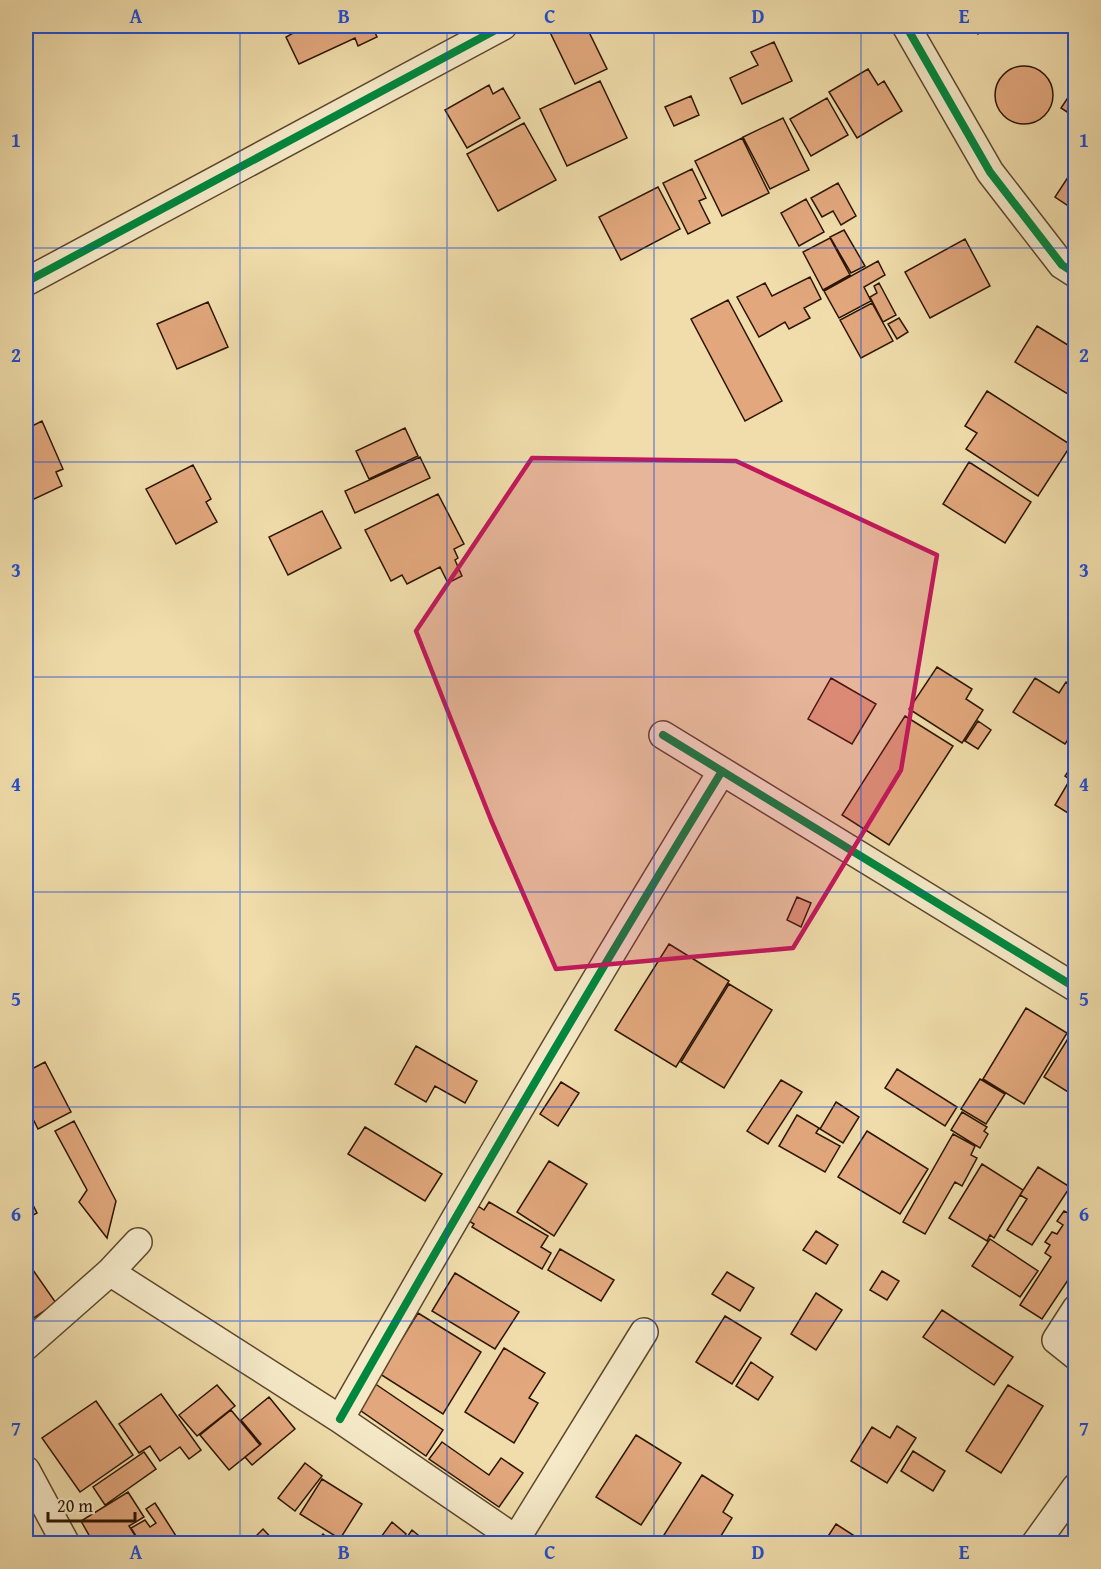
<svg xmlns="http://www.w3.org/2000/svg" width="1101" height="1569" viewBox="0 0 1101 1569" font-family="'Gentium Book Plus',serif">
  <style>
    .building { fill: #e2a77d; stroke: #2c1500; stroke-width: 1.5 }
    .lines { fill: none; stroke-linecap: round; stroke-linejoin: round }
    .minor-casing { stroke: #5d472b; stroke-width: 30 }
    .minor { stroke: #f5e9c8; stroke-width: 27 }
    .cycleway-casing { stroke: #f5e9c8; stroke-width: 11 }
    .cycleway { stroke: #00873e; stroke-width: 8 }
    .marked { fill: #c2185b; fill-opacity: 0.2; stroke: #c2185b; stroke-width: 4.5; stroke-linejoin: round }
    .grid { fill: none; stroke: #1d4ed8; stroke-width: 1.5; stroke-opacity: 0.55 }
    .neatline { fill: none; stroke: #1d4ed8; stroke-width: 2 }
    .grid-label { font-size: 20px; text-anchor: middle; font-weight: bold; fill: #1d4ed8 }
  </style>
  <rect width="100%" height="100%" fill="#f0ddab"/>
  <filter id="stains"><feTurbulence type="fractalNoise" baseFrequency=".00333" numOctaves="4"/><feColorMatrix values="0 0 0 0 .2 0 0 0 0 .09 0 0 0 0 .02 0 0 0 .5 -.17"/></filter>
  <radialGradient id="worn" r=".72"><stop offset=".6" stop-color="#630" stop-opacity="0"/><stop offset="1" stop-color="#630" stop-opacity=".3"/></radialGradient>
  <path class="building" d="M295,26h77l5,11 -19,9 -3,-8 -56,26 -13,-27 11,-6z
    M547,26h39l21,43 -32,15z
    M965,26h18l-5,8z
    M774,42l18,39 -50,23 -12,-26 28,-13 -7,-13z
    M995 95a29 29 0 1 1 58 0a29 29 0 1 1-58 0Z
    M868,69l10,16 6,-4 18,30 -45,27 -28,-46z
    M600,81l27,57 -60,28 -27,-57z
    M489,85l4,9 10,-6 17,30 -53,30 -22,-38z
    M1075,87h1v46l-8,-5 7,-11 -14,-9z
    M691,96l8,19 -25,11 -9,-19z
    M827,98l21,37 -37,21 -21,-37z
    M783,118l26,52 -39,19 -27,-52z
    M524,123l32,57 -58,31 -31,-57z
    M742,138l27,55 -47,23 -27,-55z
    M1076,165v46l-21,-14z
    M692,169l14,29 -7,3 11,22 -22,11 -25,-51z
    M838,183l18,33 -15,9 -8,-14 -11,6 -11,-19z
    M658,187l22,42 -59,31 -22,-43z
    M806,199l18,33 -25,14 -18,-33z
    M844,230l21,36 -14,7 -21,-36z
    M830,238l20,37 -27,15 -20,-38z
    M965,239l25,47 -60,32 -25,-46z
    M878,261l7,14 -21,12 7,14 -32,17 -15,-27z
    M810,277l11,22 -17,9 6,10 -21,11 -4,-7 -26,15 -22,-40 28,-14 7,13z
    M879,283l17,32 -13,7 -13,-25 7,-4 -3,-7z
    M728,300l54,101 -37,20 -54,-102z
    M208,302l20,45 -51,22 -20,-45z
    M872,303l21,38 -32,17 -21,-38z
    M899,318l9,14 -11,7 -9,-15z
    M1037,326l39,24v49l-61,-37z
    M987,391l84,54 -33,51 -72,-47 11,-16 -12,-7z
    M42,421l21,48 -7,3 6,14 -30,14 -6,-15v-56z
    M405,428l13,28 -49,23 -13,-28z
    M420,457l10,21 -75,35 -10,-22z
    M969,462l62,40 -26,41 -62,-39z
    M193,465l18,34 -5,3 11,20 -41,22 -30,-55z
    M438,494l26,50 -10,5 4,9 -3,2 7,16 -14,7 -8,-16 -33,17 -5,-9 -11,6 -26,-51z
    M322,511l19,37 -53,27 -19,-38z
    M937,667l35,22 -6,10 17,11 -21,33 -53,-34z
    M831,678l45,26 -24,40 -44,-25z
    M1035,678l24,15 7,-11 10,7v39l-11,16 -52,-32z
    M905,716l48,30 -64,99 -47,-30z
    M978,721l13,9 -13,19 -13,-8z
    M1076,760v24l-11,-8z
    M1068,783l8,5v30l-21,-13z
    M797,897l14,6 -10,24 -14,-7z
    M669,944l60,37 -53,86 -61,-37z
    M729,984l43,26 -48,78 -43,-26z
    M1026,1008l41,25 -43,71 -41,-25z
    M1069,1037l7,4v56l-32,-20z
    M416,1046l61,35 -12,22 -30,-17 -9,16 -31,-18z
    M45,1062l26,50 -33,17 -12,-24v-33z
    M897,1069l60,38 -12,19 -60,-38z
    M980,1079l25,15 -19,30 -25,-15z
    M781,1080l21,12 -34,52 -21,-13z
    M561,1082l18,11 -21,33 -18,-12z
    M836,1102l23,15 -16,26 -23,-14z
    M962,1112l25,15 -3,4 4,3 -8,14 -29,-18z
    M797,1115l22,13 -3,5 24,13 -15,26 -46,-26z
    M74,1121l42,80 -9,37 -28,-36 8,-12 -32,-59z
    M365,1127l77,47 -17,27 -77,-47z
    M867,1131l61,38 -28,45 -62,-37z
    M953,1134l22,12 -4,9 6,3 -15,28 -7,-4 -30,52 -22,-12z
    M549,1161l38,23 -33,52 -37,-24z
    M982,1164l41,26 -29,48 -4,-3 -3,6 -38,-23z
    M1038,1167l32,20 -38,58 -25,-15 20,-31 -7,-4z
    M26,1191l11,22 -11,6z
    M1074,1194l2,1v73l-34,51 -22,-14 31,-48 -6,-4 5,-8 -5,-3 7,-10 5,2 6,-9 -6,-4 7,-10 6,3 4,-7 -6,-4z
    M489,1202l59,34 -7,11 10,6 -9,16 -70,-42 2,-3 -5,-3 9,-15 6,4z
    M816,1231l22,14 -12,19 -23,-14z
    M990,1239l48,32 -18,26 -48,-31z
    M560,1249l54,31 -13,21 -53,-31z
    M26,1260l30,43 -30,20z
    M882,1271l17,10 -12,19 -17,-10z
    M727,1272l27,16 -14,23 -28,-17z
    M455,1273l64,39 -24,37 -63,-38z
    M816,1293l26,17 -26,40 -25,-16z
    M942,1310l71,47 -19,28 -71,-48z
    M418,1313l63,39 -38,62 -63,-40z
    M725,1316l36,22 -29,46 -36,-22z
    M504,1348l41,25 -16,25 9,5 -24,40 -49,-31z
    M751,1362l22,15 -15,23 -22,-14z
    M371,1381l72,49 -17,26 -72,-50z
    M217,1385l18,21 -38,30 -18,-21z
    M1008,1385l35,21 -42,67 -35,-22z
    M161,1394l40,56 -12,9 -9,-12 -20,14 -10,-15 -11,7 -20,-29z
    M269,1397l26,32 -43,36 -7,-8 16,-13 -20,-24z
    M96,1401l37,54 -53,37 -38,-54z
    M231,1410l29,35 -31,25 -29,-35z
    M897,1426l19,12 -29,45 -36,-22 21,-34 18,11z
    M636,1435l45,28 -40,62 -45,-28z
    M442,1442l47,33 12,-17 22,15 -24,34 -70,-48z
    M913,1451l32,20 -12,20 -32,-20z
    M144,1452l12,17 -51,36 -12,-18z
    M305,1463l17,13 -27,35 -17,-13z
    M702,1475l31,20 -10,17 9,6 -16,26h-39l-13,-9z
    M322,1479l40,25 -22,35 -40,-25z
    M128,1492l16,25 -15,9 7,11 -10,7h-32l-13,-23z
    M155,1503l23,36 -6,5h-31l-10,-16 14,-8 5,7 6,-4 -10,-14z
    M392,1522l14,12 -7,10h-23z
    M836,1524l31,20h-44z
    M263,1529l14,15h-29z
    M412,1530l17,14h-27z
    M323,1534l12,10h-20z"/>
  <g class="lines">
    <g class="minor-casing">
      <path id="minor" d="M906,26l84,146 72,93 14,9
        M26,282l477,-256
        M663,735l413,253
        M110,1272l230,147 183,125
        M1076,1309l-20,31 20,16
        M26,1346l84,-74 28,-30
        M340,1419c124,-218 251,-434 382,-648
        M26,1470l40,74
        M516,1539l128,-207
        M1035,1544l41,-57"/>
    </g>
    <use href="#minor" class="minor"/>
    <g class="cycleway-casing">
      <path id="cycleway" d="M906,26l84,146 72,93 14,9
        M26,282l477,-256
        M663,735l413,253
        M340,1419c124,-218 251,-434 382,-648"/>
    </g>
    <use href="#cycleway" class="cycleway"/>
  </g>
  <path class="marked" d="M532,458l204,3 201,94 -36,215 -108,178 -237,21 -65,-149 -75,-189z"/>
  <path class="grid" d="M240,26v1518M447,26v1518M654,26v1518M861,26v1518M26,248h1050M26,462h1050M26,677h1050M26,892h1050M26,1107h1050M26,1321h1050"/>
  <rect width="1101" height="1569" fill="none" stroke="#f0ddab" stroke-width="66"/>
  <path d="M48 1512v9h87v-9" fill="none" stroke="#2c1500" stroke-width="3"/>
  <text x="57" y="1512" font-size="18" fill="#2c1500" stroke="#f5e9c8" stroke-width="4.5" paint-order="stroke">20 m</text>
  <rect x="33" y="33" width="1035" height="1503" class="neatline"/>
  <g class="grid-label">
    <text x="136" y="23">A</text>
    <text x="344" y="23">B</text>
    <text x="550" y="23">C</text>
    <text x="758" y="23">D</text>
    <text x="964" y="23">E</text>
    <text x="16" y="147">1</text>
    <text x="1084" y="147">1</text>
    <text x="16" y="362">2</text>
    <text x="1084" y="362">2</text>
    <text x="16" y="577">3</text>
    <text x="1084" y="577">3</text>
    <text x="16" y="791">4</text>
    <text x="1084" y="791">4</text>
    <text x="16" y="1006">5</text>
    <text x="1084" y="1006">5</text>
    <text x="16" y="1221">6</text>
    <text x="1084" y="1221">6</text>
    <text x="16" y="1435">7</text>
    <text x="1084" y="1435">7</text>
    <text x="136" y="1559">A</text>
    <text x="344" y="1559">B</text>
    <text x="550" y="1559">C</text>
    <text x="758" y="1559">D</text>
    <text x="964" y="1559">E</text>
  </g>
  <rect width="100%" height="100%" filter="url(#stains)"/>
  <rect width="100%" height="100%" fill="url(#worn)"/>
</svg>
